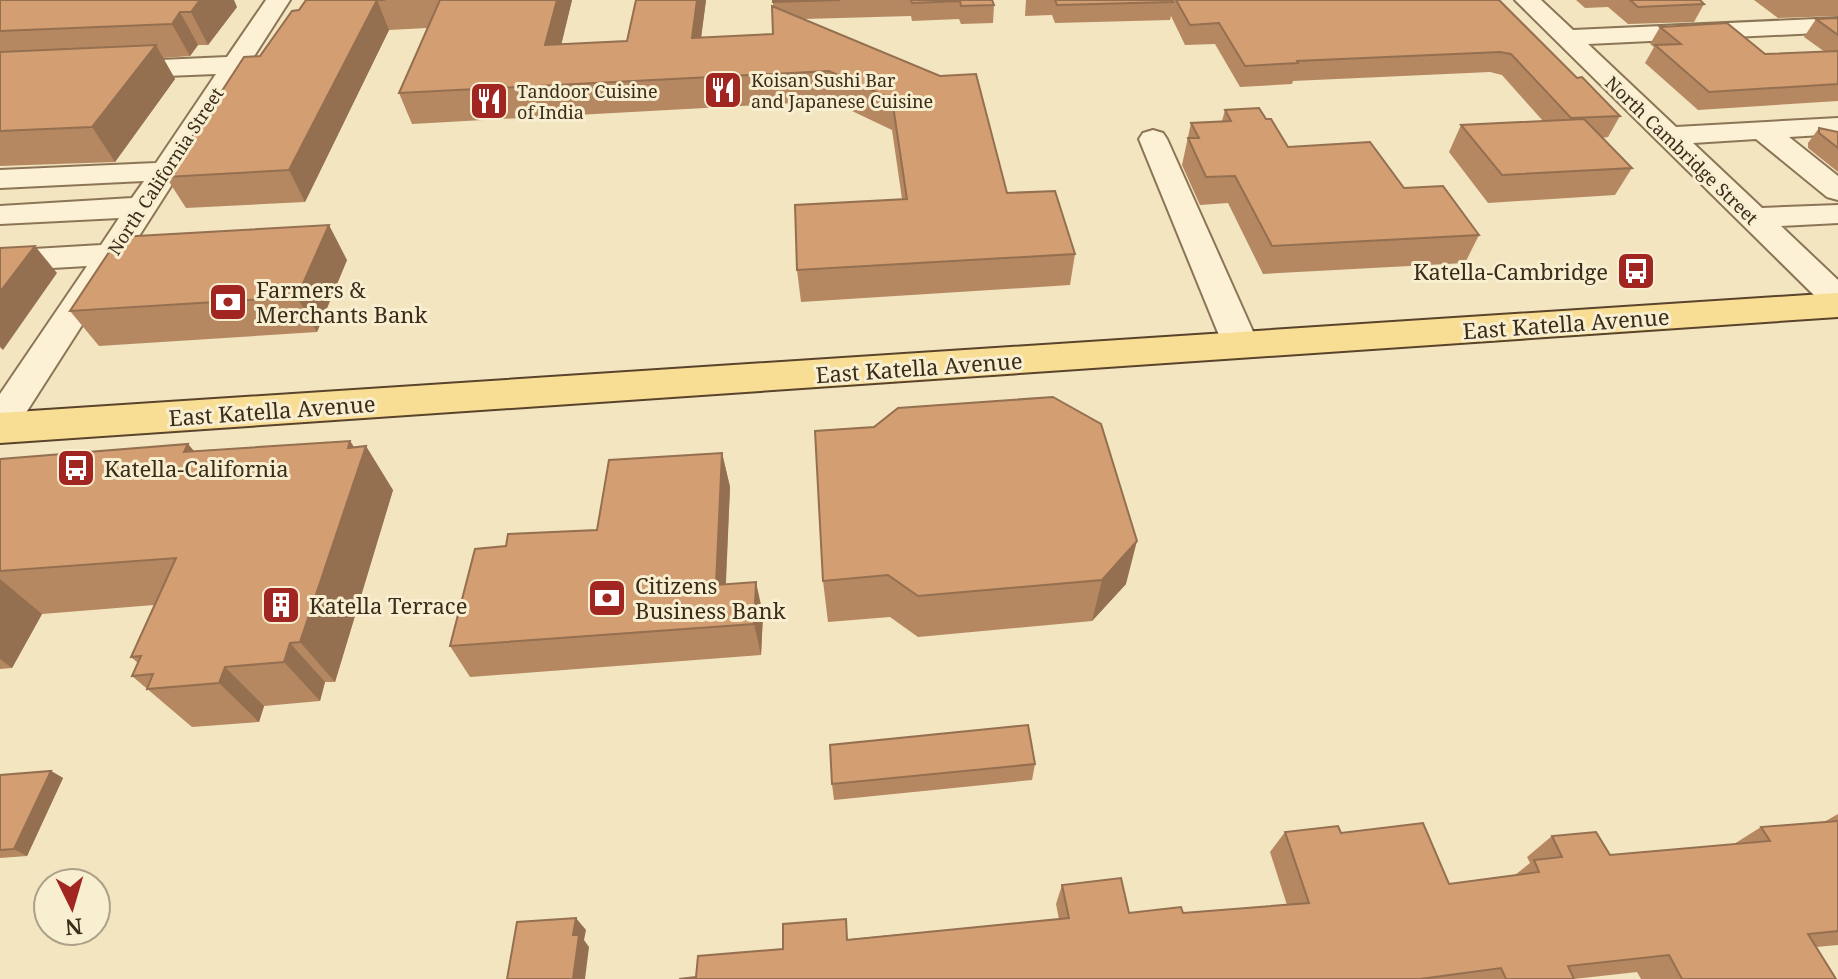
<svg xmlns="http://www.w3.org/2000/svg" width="1838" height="979" viewBox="0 0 1838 979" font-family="'Noto Serif',serif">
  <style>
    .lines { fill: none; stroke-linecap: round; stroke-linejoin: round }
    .minor-casing { stroke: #8c7556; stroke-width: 4 }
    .major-casing { stroke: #5a432b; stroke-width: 4 }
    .minor { fill: #fcf1d4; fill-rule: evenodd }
    .major { fill: #f8dd94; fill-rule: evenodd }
    .wall { fill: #b58862 }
    .shaded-wall { fill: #946f50 }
    .building { fill: #d39e72; stroke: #946f50; stroke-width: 2 }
    .labels { text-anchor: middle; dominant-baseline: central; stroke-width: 6; stroke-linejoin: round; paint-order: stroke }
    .far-poi-label { font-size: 18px; fill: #3b2c1c; stroke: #f8eed0; text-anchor: start }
    .far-street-label { font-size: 18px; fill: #3b2c1c; stroke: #f8eed0 }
    .poi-label { font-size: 22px; fill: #3b2c1c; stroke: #f8eed0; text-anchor: start }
    .street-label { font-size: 22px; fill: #3b2c1c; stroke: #f8eed0 }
  </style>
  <rect width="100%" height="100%" fill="#f2e5c0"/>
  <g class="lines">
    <g class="minor-casing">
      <path id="minor" d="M266,0h24l-277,433 -13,4v-43l87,-128 -87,5v-20l101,-6 18,-27 -119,6v-18l132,-8 12,-17 -144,7v-18l156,-7 60,-89 -100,4 -9,-2 -4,-6 4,-6 9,-2 111,-5z
        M1515,0h26l32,30 265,-12v14l-250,12 88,83 162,-9v16l-49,3 49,39v24l-11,-3 -71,-58 -63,4 69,65 76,-3v18l-57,3 57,54v30l-12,-3z
        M1153,130l10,3 4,6 92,206 -6,8 -12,4 -12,-4 -6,-8 -84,-206 4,-6z"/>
    </g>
    <g class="major-casing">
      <path id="major" d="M1838,293v24l-1838,126v-30z"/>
    </g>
    <use href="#minor" class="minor"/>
    <use href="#major" class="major"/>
  </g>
  <path class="wall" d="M0,0l237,7 -29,38h-10l-8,11 -27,2 12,21 -60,83 -115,4z
    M306,0h266l-11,44 66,-3 79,-41 -5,38 72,-4v-34h219l2,5 -1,18 -32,1 -2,-5 -47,2 -1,-5 -107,3 203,174 68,61 -5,31 -269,17 -4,-32 105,-71 -10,-69 -61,-29 -419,23 -13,-31 28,-65 -38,2 -84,172 -119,6 -20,-31z
    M1026,0h473l78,78 43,38 -12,21 -6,1 30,30 -17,27 -127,8 -39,-51 12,-27 82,-4 -41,-46 -12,-3 -197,9 -1,3 -52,3 -25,-43 -30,1 -14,-29 -1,4 -115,3 -3,-8 -27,1z
    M1576,0h124l4,4 -10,18 -66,2 -20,-17 -23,1z
    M1754,0h84v16l-60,2z
    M1838,18v83l-140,9 -53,-47 9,-16 -4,-3 10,-17 105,27 60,-2 -21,-15 12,-18z
    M1225,110l41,9 22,28 116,41 75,47 -14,28 -202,11 -35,-71 -28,2 -18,-40 9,-42 31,-2z
    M1819,128l19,4v40l-30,-24v-5z
    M347,260l-30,72 -218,14 -29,-35z
    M815,431l311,153 -34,37 -174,16 -28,-20 -62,5 -5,-41z
    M350,441l4,6 39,43 -58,192h-10l-5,19 -56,5 -5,16 -67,5 -60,-51 6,-13 -7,-6 23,-52 -112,9 -30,54 -12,1v-210l188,-15 6,7z
    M722,453l8,34 -4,97 37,30 -2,41 -291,22 -20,-31 56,-100 91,-16z
    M1035,764l-3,16 -198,20 -2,-16z
    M51,771l12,7 -36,78 -27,2v-83z
    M1838,814v131l-22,2 20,32h-195l-4,-7 -63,7h-895l17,-2 87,-28 66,-10 210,-20 -3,-15 6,-19 67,28h54l104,-8 -17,-53 15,-20 56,1 108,51 66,-9 15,-12 -3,-6 25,-21 58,19 124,-11 27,-17 63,-5z"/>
  <path class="shaded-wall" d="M200,0h34l3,7 -29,38 -17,-33z
    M377,0l12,30 -84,172 -16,-32z
    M557,0h15l-18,75 -9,-30z
    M697,0h9l-9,68 -5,-30z
    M180,12l18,33 -8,11 -18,-32z
    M156,45l19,34 -60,83 -23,-35z
    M329,225l18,35 -30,72 -20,-35z
    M35,246l22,27 -54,77 -3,-3v-55z
    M350,441l12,19 4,-14 27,44 -58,192 -35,-40z
    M188,444l35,44 -39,-36z
    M722,453l8,34 -6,130 -8,-32z
    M1137,541l-11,43 -34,37 10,-41z
    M0,579l42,35 -30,54 -12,-9z
    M756,582l7,32 -2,41 -7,-31z
    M290,643l35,39 -5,19 -36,-39z
    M225,667l39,39 -5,16 -40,-39z
    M51,771l12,7 -36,78 -13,-7z
    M576,918l10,12 -2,10 5,7 -4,32h-12v-44z"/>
  <path class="building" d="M0,0h200l-9,12h-11l-8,12 -172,7z
    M306,0h79h-8l-88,170 -123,7 78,-120 16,-1 32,-45 7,-1z
    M440,0h117l-12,45 82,-4 9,-41h61l-5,38 81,-4 -1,-28 168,70 36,-2 31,119 48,-2 20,63 -278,16 -2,-65 112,-6 -15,-100 -63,-28 -430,22z
    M773,0h67l-67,2z
    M911,0h81l2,5 -33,1 -1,-5 -48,2z
    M1055,0h117l1,2 -116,3z
    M1176,0h323l78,78 5,-1 38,39 -49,2 -60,-64 -11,-2 -203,9 1,2 -53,3 -26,-43 -29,2z
    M1630,0h70l4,4 -66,3z
    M1838,18v17l-22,-16z
    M1727,23l38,31 73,-3v33l-129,8 -54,-47 26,-1 -21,-17z
    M156,45l-64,82 -92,4v-79z
    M1259,108l7,11h5l17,28 82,-5 34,46 39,-2 36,49 -207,11 -37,-70 -29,1 -18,-39h11l-8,-15 40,-2 -6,-11z
    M1584,119l48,49 -130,7 -41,-50z
    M1819,128l19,4v16l-19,-15z
    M329,225l-32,72 -227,14 49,-74z
    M35,246l-35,46v-44z
    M1053,397l48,27 36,117 -35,39 -184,16 -30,-21 -65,6 -8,-150 59,-4 24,-19z
    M350,441l-2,7 18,-2 -66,196 -10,1 -6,19 -59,5 -6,16 -72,6 6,-15 -21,2 9,-20 -10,1 45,-99 -176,13v-112l188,-15 -4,8z
    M722,453l-6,132 40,-3 -2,42 -304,22 25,-97 31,-3 2,-12 89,-4 12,-70z
    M1028,725l7,39 -203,20 -2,-39z
    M51,771l-37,78 -14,1v-75z
    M1838,821v110l-30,3 28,45h-154l-13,-24 -101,11 6,13h-68l-5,-11 -81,11h-741l17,-2 2,-21 85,-7v-25l63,-5 1,21 222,-22 -7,-33 59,-7 8,35 52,-6 2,6 126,-10 -24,-71 53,-6 3,7 82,-10 26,61 90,-12 -5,-12 28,-3 -10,-21 44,-4 14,23 160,-14 -9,-14z
    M576,918l-3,17h6l-6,44h-66l10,-57z"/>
  <defs>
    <g id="restaurant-square" transform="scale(2)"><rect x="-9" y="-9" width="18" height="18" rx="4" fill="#a12521" stroke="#f8eed0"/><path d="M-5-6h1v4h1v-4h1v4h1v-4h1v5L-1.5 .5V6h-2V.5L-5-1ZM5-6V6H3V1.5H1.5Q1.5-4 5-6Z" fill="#fff"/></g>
    <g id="bus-square" transform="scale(2)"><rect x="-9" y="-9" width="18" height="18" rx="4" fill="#a12521" stroke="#f8eed0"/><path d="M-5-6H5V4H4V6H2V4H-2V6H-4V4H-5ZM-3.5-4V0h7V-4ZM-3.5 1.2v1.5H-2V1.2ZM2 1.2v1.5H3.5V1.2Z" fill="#fff"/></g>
    <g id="bank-square" transform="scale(2)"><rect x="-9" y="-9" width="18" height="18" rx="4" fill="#a12521" stroke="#f8eed0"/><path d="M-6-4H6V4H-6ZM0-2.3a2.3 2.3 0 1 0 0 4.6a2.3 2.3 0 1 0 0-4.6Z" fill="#fff"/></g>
    <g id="building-square" transform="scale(2)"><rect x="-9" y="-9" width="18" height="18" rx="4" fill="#a12521" stroke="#f8eed0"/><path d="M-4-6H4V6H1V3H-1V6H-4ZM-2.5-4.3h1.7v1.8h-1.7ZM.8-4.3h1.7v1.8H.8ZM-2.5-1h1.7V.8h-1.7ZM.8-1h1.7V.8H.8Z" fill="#fff"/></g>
  </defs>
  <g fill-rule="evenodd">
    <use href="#restaurant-square" x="723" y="90"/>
    <use href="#restaurant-square" x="489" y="101"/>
    <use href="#bus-square" x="1636" y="271"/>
    <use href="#bank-square" x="228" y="302"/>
    <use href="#bus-square" x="76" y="468"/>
    <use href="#bank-square" x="607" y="598"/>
    <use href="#building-square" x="281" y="605"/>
  </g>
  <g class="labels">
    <g class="far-poi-label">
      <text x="751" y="80">Koisan Sushi Bar<tspan x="751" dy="21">and Japanese Cuisine</tspan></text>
      <text x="517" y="91">Tandoor Cuisine<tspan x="517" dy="21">of India</tspan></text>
    </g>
    <g class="far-street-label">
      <text transform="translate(1682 150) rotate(44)">North Cambridge Street</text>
      <text transform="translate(165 171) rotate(-57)">North California Street</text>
    </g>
    <g class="poi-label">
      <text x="1608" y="271" text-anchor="end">Katella-Cambridge</text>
      <text x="256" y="289">Farmers &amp;<tspan x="256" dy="25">Merchants Bank</tspan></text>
      <text x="104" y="468">Katella-California</text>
      <text x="635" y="585">Citizens<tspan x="635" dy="25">Business Bank</tspan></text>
      <text x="309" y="605">Katella Terrace</text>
    </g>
    <g class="street-label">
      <text transform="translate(1566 323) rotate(-4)">East Katella Avenue</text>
      <text transform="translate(919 367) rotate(-4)">East Katella Avenue</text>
      <text transform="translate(272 410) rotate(-4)">East Katella Avenue</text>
    </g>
  </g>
  <g transform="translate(72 907) rotate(175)"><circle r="38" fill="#f8eed0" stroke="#aca088" stroke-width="2"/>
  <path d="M0-6L14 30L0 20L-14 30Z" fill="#a12521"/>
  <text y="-12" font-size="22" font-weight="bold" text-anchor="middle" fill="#3b2c1c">N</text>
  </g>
</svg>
